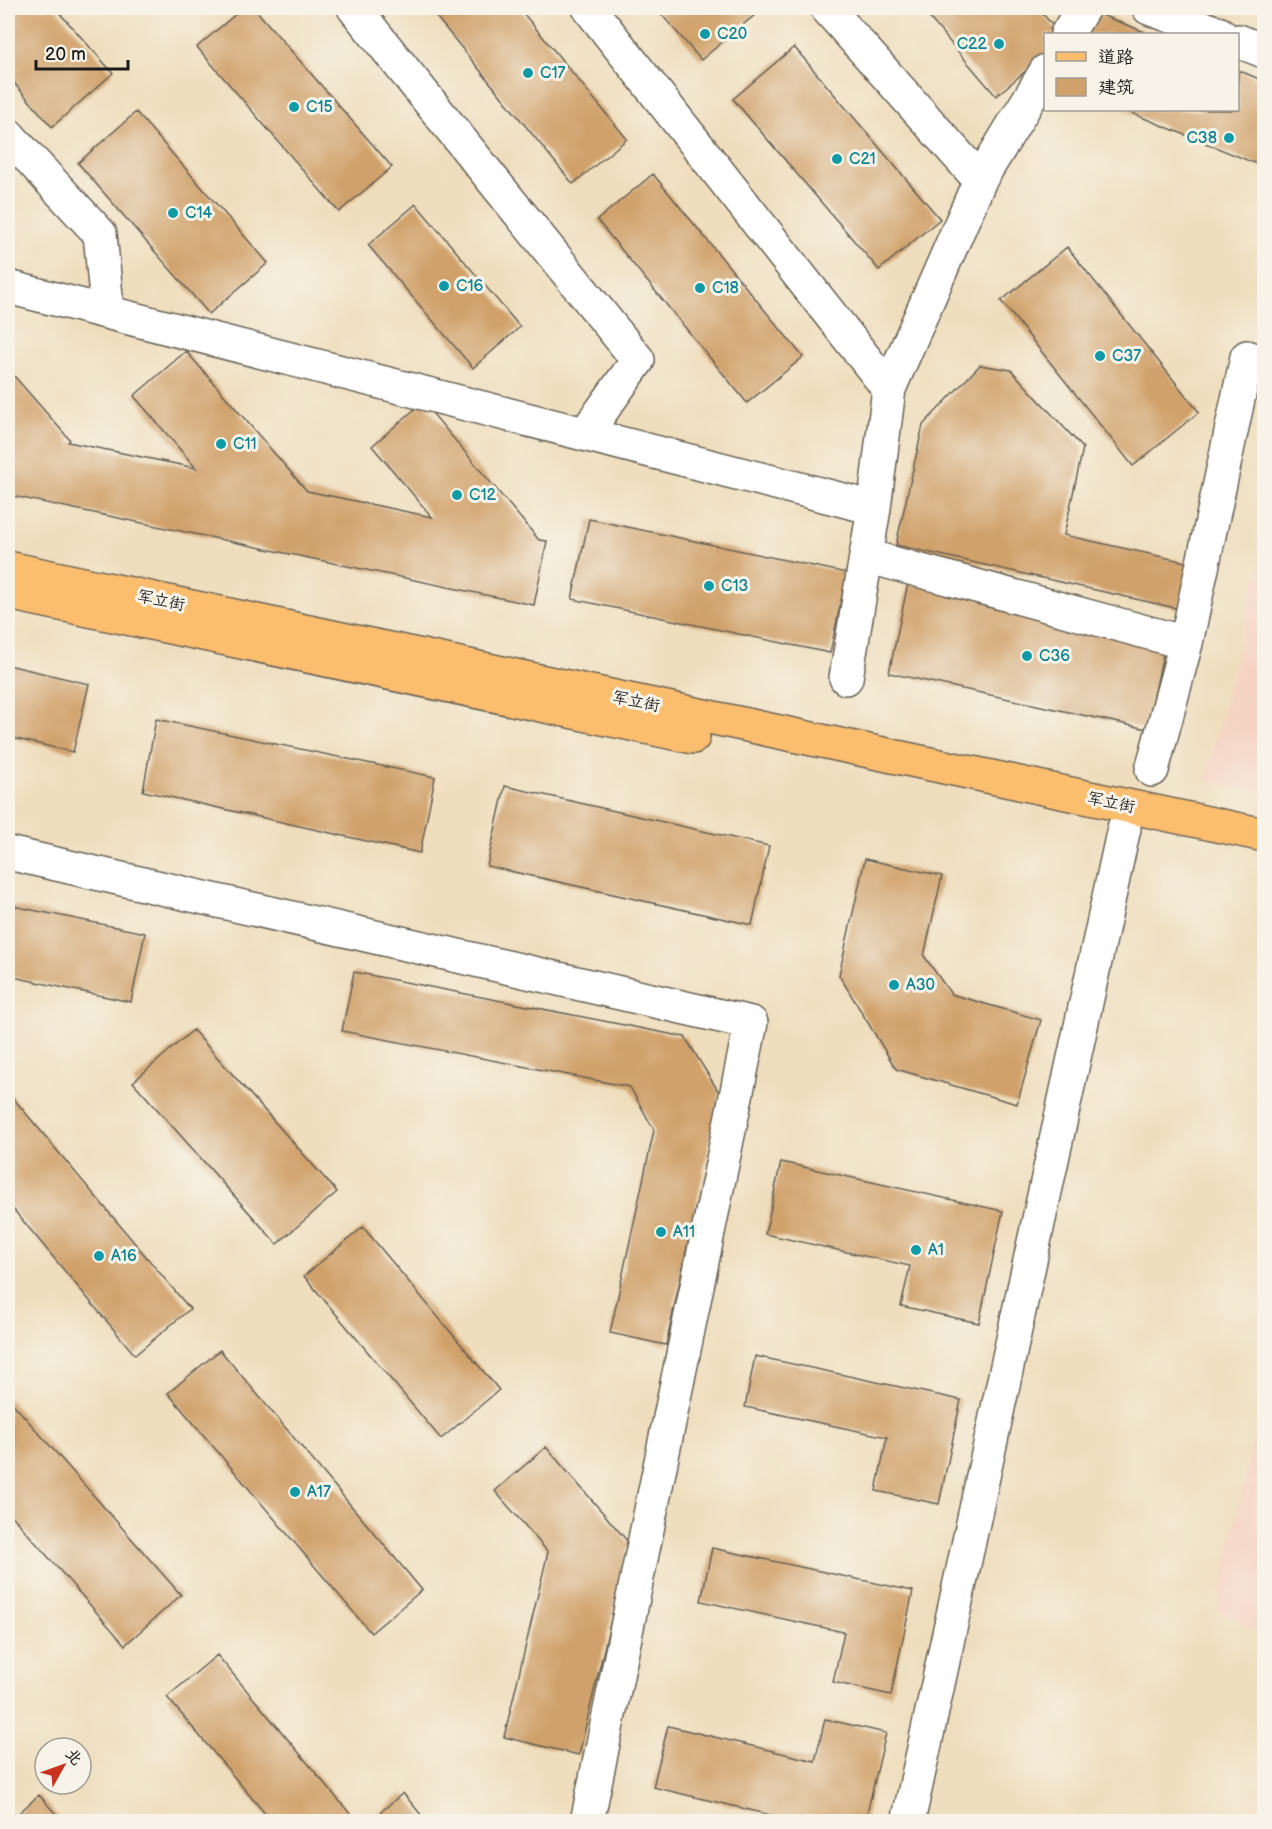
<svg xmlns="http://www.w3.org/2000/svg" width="1272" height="1829" viewBox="0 0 1272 1829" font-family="'Balsamiq Sans','LXGW WenKai TC',sans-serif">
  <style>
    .built { fill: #f5d3c2 }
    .building { fill: #d0a16a }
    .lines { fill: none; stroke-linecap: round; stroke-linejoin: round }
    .minor-casing { stroke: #666054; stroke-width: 36 }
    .major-casing { stroke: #666054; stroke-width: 36 }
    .minor { stroke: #fff; stroke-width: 33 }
    .major { stroke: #fbbd6e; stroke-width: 33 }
    .culture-dot { fill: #0f9aa8; stroke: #f7f3e8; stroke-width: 2 }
    .labels { text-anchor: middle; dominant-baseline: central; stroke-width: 6; stroke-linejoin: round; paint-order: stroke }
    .culture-label { font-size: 16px; fill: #0d838f; stroke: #f7f3e8; text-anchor: start }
    .street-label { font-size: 16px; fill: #1c1c1c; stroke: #f7f3e8 }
  </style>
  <rect width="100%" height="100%" fill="#f7f3e8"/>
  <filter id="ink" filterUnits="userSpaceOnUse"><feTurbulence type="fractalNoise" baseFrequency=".0167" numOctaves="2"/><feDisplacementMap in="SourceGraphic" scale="12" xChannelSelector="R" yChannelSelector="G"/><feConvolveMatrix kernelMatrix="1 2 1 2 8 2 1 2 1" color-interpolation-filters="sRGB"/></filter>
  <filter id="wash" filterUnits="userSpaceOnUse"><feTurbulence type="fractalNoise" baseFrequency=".008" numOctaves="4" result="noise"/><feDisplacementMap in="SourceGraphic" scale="24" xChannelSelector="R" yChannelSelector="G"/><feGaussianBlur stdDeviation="1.35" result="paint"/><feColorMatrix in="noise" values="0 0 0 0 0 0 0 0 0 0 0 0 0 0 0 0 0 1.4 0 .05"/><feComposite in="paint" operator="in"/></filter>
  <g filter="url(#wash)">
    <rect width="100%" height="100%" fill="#efdebd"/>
    <path class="built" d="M1264,550v242l-59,-11z
      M1264,1386v249l-47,-25z"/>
    <g id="blocks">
      <path class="building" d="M8,8h47l58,65 -61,54 -44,-51z
        M243,8h11l138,159 -53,45 -142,-165z
        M429,8h90l108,131 -54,45z
        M656,8h107l-62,52z
        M921,8h116l24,26h-15v20l-50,42z
        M1094,12l56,22h-65z
        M794,47l146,172 -61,51 -146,-171z
        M1238,70l26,11v86l-140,-57h114z
        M136,112l132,151 -59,51 -131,-151z
        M653,174l150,183 -56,46 -150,-183z
        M416,204l104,123 -47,41 -105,-123z
        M1067,247l132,165 -66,54 -132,-165z
        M186,351l121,140 125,26 -60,-71 51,-44 116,138 8,1 -13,64 -526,-110v-126l62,71 -2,2 128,26 -62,-72z
        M980,365l31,5 72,78 -19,87 126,28 -10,46 -284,-64 27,-120z
        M589,519l258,54 -17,80 -258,-54z
        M908,583l258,57 -19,89 -258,-56z
        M8,665l81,19 -16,68 -65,-15z
        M156,719l279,58 -15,76 -277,-62z
        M505,786l264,60 -17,79 -265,-59z
        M865,859l77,17 -18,80 27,38 90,26 -24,84 -121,-35 -57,-94z
        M8,905l137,28 -14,69 -123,-26z
        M354,972l331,65 35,57 -54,251 -56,-12 44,-203 -24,-43 -288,-56z
        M193,1030l144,162 -60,52 -144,-162z
        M8,1092l182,217 -55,46 -127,-152z
        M781,1162l222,49 -24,112 -78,-17 9,-40 -145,-32z
        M363,1227l136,163 -58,49 -137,-163z
        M220,1350l202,240 -51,43 -203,-240z
        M755,1356l206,44 -22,104 -63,-13 11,-54 -142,-30z
        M8,1398l173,197 -56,50 -117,-134z
        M546,1447l83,96 -50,212 -75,-18 44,-185 -53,-61z
        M712,1548l201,43 -22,104 -58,-13 11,-50 -143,-31z
        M217,1655l140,167h-85l-105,-125z
        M825,1719l61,14 -21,89h-65l-147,-35 15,-61 147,35z
        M403,1793l24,29h-58z
        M39,1795l24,27h-54z"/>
    </g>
  </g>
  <g filter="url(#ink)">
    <use href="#blocks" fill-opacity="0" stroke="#666054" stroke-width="1.5"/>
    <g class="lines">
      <g class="minor-casing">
        <path id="minor" d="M354,8l284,352 -53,74
          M589,8l300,381 -15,119
          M827,8l153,172 -91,209
          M1149,8l71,26
          M1067,34l16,-26
          M1238,41l26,10
          M8,135l92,99 6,62 -4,15
          M980,180l66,-109
          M8,287l866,221 -28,170
          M866,556l320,87
          M1152,770l34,-127 61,-286 17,6
          M8,853l743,170 -164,799
          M908,1822l216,-994"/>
      </g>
      <g class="major-casing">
        <path id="major" d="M8,568l1256,267
          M8,593l685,144"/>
      </g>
      <use href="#minor" class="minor"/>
      <use href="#major" class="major"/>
    </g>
  </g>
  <g class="culture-dot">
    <circle cx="705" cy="34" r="6"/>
    <circle cx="999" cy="44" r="6"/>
    <circle cx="528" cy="73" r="6"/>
    <circle cx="294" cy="107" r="6"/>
    <circle cx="1229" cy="138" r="6"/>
    <circle cx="837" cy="159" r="6"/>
    <circle cx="173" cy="213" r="6"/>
    <circle cx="444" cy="286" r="6"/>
    <circle cx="700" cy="288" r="6"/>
    <circle cx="1100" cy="356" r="6"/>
    <circle cx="221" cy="444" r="6"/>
    <circle cx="457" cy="495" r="6"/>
    <circle cx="709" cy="586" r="6"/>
    <circle cx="1027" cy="656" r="6"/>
    <circle cx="894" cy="985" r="6"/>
    <circle cx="661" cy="1232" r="6"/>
    <circle cx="916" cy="1250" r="6"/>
    <circle cx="99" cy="1256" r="6"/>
    <circle cx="295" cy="1492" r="6"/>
  </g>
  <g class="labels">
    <g class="culture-label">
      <text x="717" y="34">C20</text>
      <text x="987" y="44" text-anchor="end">C22</text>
      <text x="540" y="73">C17</text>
      <text x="306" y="107">C15</text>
      <text x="1217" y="138" text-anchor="end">C38</text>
      <text x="849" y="159">C21</text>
      <text x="185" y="213">C14</text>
      <text x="456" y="286">C16</text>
      <text x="712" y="288">C18</text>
      <text x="1112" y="356">C37</text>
      <text x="233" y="444">C11</text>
      <text x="469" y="495">C12</text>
      <text x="721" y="586">C13</text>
      <text x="1039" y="656">C36</text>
      <text x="906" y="985">A30</text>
      <text x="673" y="1232">A11</text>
      <text x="928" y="1250">A1</text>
      <text x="111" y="1256">A16</text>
      <text x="307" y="1492">A17</text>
    </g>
    <g class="street-label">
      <text transform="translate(161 601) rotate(12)">军立街</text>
      <text transform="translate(636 702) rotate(12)">军立街</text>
      <text transform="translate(1111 803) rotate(12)">军立街</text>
    </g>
  </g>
  <rect width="1272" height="1829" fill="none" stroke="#f7f3e8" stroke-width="30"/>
  <rect x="1044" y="33" width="195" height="78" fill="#f7f3e8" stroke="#9f9d96" stroke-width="1.5"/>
  <rect x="1056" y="52" width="30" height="9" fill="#fbbd6e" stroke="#9f9d96" stroke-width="1.5"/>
  <text x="1098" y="63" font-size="18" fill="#1c1c1c">道路</text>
  <rect x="1056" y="78" width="30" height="18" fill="#d0a16a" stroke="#9f9d96" stroke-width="1.5"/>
  <text x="1098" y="93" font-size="18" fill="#1c1c1c">建筑</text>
  <g transform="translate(63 1766) rotate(50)"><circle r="28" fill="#f7f3e8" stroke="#9f9d96" stroke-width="1.5"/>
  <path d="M0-4.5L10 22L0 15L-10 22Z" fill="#c8321e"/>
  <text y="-9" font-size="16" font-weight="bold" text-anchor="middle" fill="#1c1c1c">北</text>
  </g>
  <path d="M36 60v9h92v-9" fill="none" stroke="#1c1c1c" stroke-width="3"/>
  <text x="45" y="60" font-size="18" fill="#1c1c1c" stroke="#f7f3e8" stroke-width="4.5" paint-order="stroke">20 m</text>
</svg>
